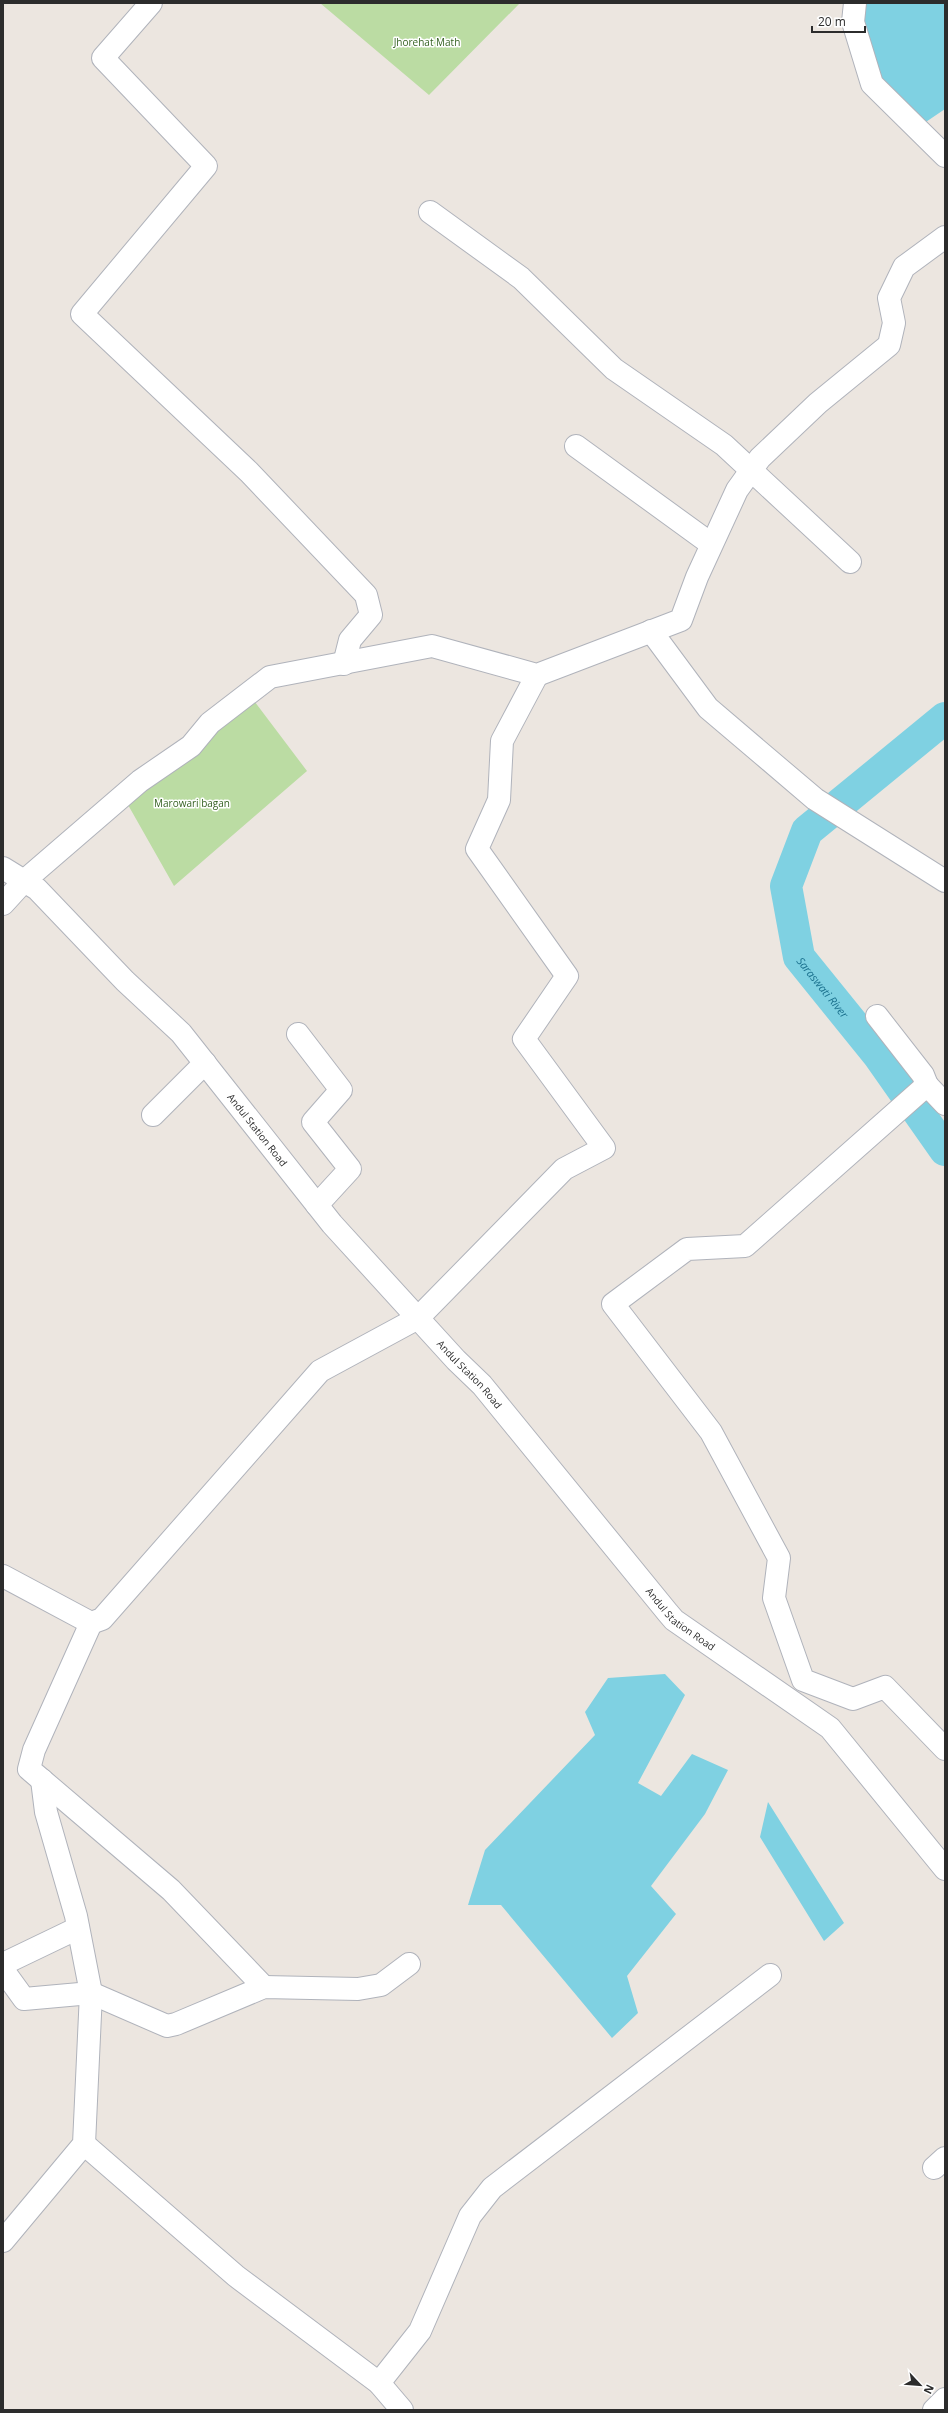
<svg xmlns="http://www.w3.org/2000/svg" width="948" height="2413" viewBox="0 0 948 2413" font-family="'Open Sans',sans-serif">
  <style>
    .green { fill: #bbdca3 }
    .water { fill: #7fd1e2 }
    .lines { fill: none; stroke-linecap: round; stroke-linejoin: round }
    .river { stroke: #7fd1e2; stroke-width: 32 }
    .minor-casing { stroke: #b0b3bb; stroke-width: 24 }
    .minor { stroke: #fff; stroke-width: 22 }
    .labels { text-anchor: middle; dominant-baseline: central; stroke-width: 3; stroke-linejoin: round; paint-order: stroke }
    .park-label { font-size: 10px; fill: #366223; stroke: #fff }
    .street-label { font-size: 10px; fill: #2c2c2c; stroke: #fff }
    .water-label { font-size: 11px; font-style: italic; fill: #1c728f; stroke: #fff }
  </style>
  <rect width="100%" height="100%" fill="#ece6e0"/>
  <path class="green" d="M320,3h200l-91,92z
    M249,694l58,77 -133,115 -51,-90z"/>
  <path class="water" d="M855,3h90v106l-28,19 -45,-44z
    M665,1674l20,21 -47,88 23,13 31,-42 36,16 -23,44 -54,72 25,28 -49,62 11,37 -26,25 -111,-133h-33l17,-55 110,-115 -10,-23 23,-34z
    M768,1802l76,121 -20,18 -64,-104z"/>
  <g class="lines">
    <path class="river" id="s1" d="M945,718l-138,113 -21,55 13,71 80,99 66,94"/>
    <g class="minor-casing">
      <g id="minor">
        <path d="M151,3l-48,55 103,108 -124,148 167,158 117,123 5,20 -21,25 -6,24"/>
        <path d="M855,3l-2,19 19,62 73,72"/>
        <path d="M430,212l91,66 93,91 110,76 126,117"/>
        <path d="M576,446l135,98"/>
        <path d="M651,631l57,77 107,91 130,82"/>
        <path id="s2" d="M3,868l34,21 88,92 56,52 151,191 124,136 26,25 186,228 6,7 156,108 115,141"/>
        <path d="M3,904l21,-23 116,-100 51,-35 19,-23 60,-46 162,-31 105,29 144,-55 16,-43 40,-87 23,-32 58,-55 71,-58 5,-22 -5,-25 15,-31 41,-30"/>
        <path d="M877,1016l46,59 4,10"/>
        <path d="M298,1034l43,56 -28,32 37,47 -33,36"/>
        <path d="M945,1104l-18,-19 -182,161 -58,3 -74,55 98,128 68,126 -5,40 29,82 50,19 32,-12 60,62"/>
        <path d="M153,1115l52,-52"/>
        <path d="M3,1576l88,47 11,-4 218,-248 98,-53 146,-149 40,-21 -80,-109 43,-63 -90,-127 22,-49 3,-59 35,-66"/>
        <path d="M91,1623l-57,127 -5,19 142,121 93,97"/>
        <path d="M3,1964l75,-36"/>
        <path d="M3,1970l21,29 67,-6 76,33 9,-2 88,-37 94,2 23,-4 28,-21"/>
        <path d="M84,2144l152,132 143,107 23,27"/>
        <path d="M934,2168l11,-10"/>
        <path d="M3,2241l81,-97 7,-151 -15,-77 -30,-104 -4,-32"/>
        <path d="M379,2383l41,-52 50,-115 22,-28 278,-213"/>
        <path d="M934,2410l11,-11"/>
      </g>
    </g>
    <use href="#minor" class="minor"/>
  </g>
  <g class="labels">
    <g class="park-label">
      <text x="427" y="42">Jhorehat Math</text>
      <text x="192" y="803">Marowari bagan</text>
    </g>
    <g class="street-label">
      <text stroke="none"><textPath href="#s2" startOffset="367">Andul Station Road</textPath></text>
      <text stroke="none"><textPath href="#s2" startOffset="691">Andul Station Road</textPath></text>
      <text stroke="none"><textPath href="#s2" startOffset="1015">Andul Station Road</textPath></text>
    </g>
    <g class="water-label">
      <text stroke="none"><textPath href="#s1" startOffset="348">Saraswati River</textPath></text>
    </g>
  </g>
  <rect width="948" height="2413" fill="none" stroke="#2c2c2c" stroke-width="8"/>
  <g transform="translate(920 2385) rotate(116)" stroke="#ffffff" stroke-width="3" paint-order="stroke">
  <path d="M0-3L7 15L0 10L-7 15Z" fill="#2c2c2c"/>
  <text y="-6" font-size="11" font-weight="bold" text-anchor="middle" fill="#2c2c2c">N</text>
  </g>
  <path d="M812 26v6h53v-6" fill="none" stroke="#2c2c2c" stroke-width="2"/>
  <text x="818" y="26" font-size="12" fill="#2c2c2c" stroke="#ffffff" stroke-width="3" paint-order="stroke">20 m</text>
</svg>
